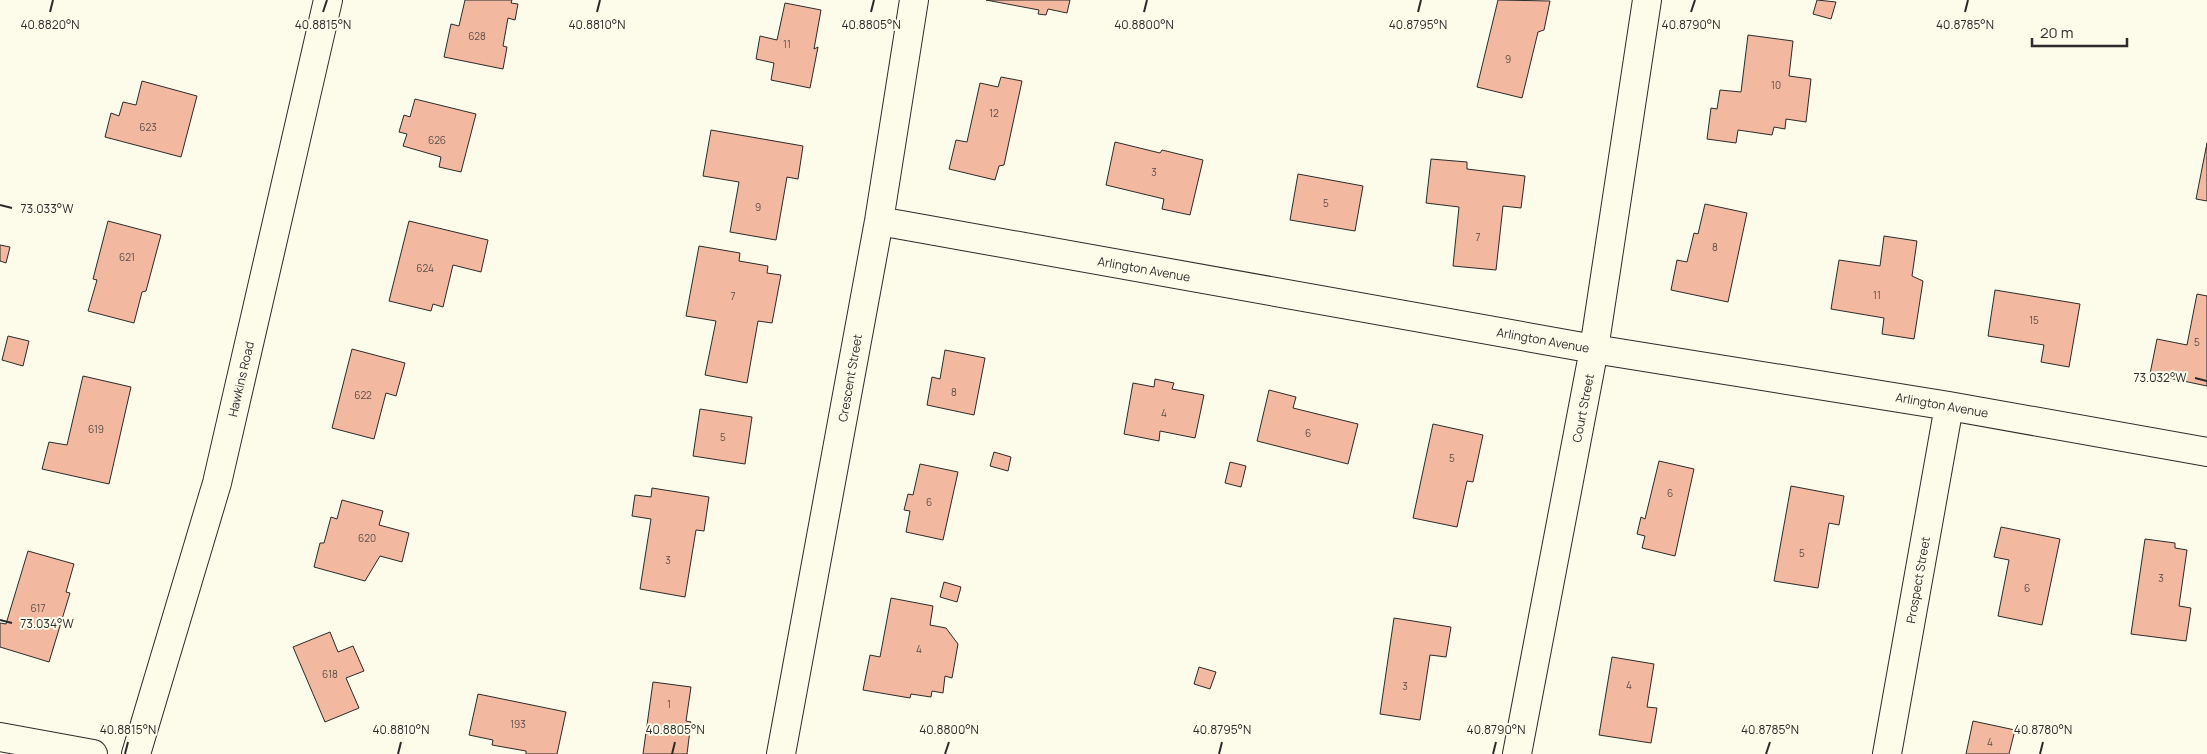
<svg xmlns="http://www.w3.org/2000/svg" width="2207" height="754" viewBox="0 0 2207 754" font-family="Manrope,sans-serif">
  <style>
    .building { fill: #f2b8a0; stroke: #2b2b2b }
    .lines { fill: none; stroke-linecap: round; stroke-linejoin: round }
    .street-casing { stroke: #2b2b2b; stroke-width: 30 }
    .secondary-casing { stroke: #2b2b2b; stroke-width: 30 }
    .street { stroke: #fdfbea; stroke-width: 28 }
    .secondary { stroke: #fdfbea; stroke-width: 28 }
    .ticks { fill: none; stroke: #2b2b2b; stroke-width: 2 }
    .labels { text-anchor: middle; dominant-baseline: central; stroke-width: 4; stroke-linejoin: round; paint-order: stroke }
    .number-label { font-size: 10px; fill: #5d4e48 }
    .street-label { font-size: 12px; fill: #2b2b2b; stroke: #fdfbea }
    .ticks-label { font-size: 12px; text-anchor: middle; fill: #2b2b2b; stroke: #fdfbea; stroke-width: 4; stroke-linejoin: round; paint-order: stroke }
  </style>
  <rect width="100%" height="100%" fill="#fdfbea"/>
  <path class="building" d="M465,0h47l-1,3 7,1 -3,16 -7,-2 -5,28 4,1 -4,22 -59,-12 7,-33 8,2z
    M986,0h84l-3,13 -19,-4 -2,6 -8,-1 1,-4z
    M1498,0l52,1 -6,29 -6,2 -16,66 -45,-11z
    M1817,0l19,2 -5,17 -18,-5z
    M785,3l36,7 -7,39 4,-2 -8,41 -39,-8 3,-17 -18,-4 4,-23 17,4z
    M1748,35l45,6 -4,35 22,3 -5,43 -20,-3 -1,10 -11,-2 -2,8 -34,-5 -2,13 -29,-4 4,-31 6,1 3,-19 21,2z
    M1001,77l21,4 -18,84 -5,1 -4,14 -46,-11 7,-29 11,2 13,-59 18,4z
    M142,81l55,15 -16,61 -76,-20 6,-24 8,3 4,-14 13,3z
    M415,99l61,15 -15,58 -22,-5 2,-10 -38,-11 4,-12 -8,-2 5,-17 6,2z
    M711,130l92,16 -5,33 -11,-2 -11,63 -46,-8 9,-50 -36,-6z
    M1115,142l45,11 2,-3 41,10 -13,55 -28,-6 2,-10 -58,-14z
    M2207,143v58l-11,-2z
    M1431,159l36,3v7l58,7 -4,32 -18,-2 -7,64 -43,-4 6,-59 -33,-4z
    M1298,174l65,12 -8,45 -65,-11z
    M1705,204l42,9 -19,89 -57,-12 6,-30 10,2 7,-29 4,1z
    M108,221l53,14 -15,56 -4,1 -8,31 -46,-12 9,-31 -4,-1z
    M409,221l79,19 -7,32 -28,-7 -10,42 -10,-3 -2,7 -42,-10z
    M1884,236l33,5 -5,35 11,5 -9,58 -32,-5 2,-16 -53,-9 8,-49 41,6z
    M0,245l10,2 -4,16 -6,-2z
    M699,246l41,7 -1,8 29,5 -1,7 14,2 -9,48 -14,-2 -11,62 -42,-8 11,-54 -30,-5z
    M1995,290l85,14 -11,63 -28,-5 3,-17 -56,-9z
    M2197,294l10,2v90l-57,-12 7,-35 30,6z
    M8,336l21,5 -6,25 -21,-6z
    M352,349l53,14 -9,33 -10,-3 -12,46 -42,-11z
    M945,350l40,8 -11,57 -47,-10 5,-28 8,2z
    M83,376l48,11 -22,97 -67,-15 7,-27 18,3z
    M1155,379l19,4 -2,6 32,6 -9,43 -35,-7 -1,10 -35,-7 9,-51 21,4z
    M1269,390l27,7 -3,11 65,16 -10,40 -91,-23z
    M700,409l52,8 -7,47 -52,-8z
    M1433,424l50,11 -10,47 -6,-1 -10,46 -44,-9z
    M994,452l17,5 -3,14 -18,-5z
    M1659,461l35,8 -19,87 -33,-8 3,-12 -8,-2 4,-17 4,2z
    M1230,462l16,4 -5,21 -16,-4z
    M920,464l38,8 -15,68 -37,-8 4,-21 -6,-1 4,-16 5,1z
    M1791,486l53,10 -5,29 -10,-2 -11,65 -44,-7z
    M652,488l57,9 -5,34 -8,-1 -11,67 -45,-8 11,-70 -19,-3 3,-21 16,2z
    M342,500l41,11 -4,14 30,8 -7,29 -22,-6 -15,25 -51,-14 6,-24h4l7,-26 6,2z
    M2001,527l59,12 -18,86 -44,-9 11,-56 -15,-3z
    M2145,539l30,4v5l12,2 -8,56 12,2 -5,33 -55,-7z
    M28,551l46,13 -8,28 4,1 -21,69 -49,-15v-24l6,1z
    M944,582l17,5 -4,15 -17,-5z
    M891,598l42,8 -3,19 16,3 12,16 -6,34 -7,-2 -2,17 -11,-2 -1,6 -20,-3 -1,4 -47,-8 7,-35 10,2z
    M1394,618l57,9 -5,30 -16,-2 -10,65 -40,-6z
    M330,632l8,20 15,-6 11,25 -18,7 13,30 -34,14 -32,-75z
    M1612,657l42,7 -7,43 10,1 -6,35 -52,-8z
    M1199,667l17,5 -6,17 -16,-5z
    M653,682l38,5 -5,34 5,1 -4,32h-44z
    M478,694l88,18 -9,42h-31v-3l-34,-6 1,-5 -24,-5z
    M1973,721l42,9 -6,24h-43z"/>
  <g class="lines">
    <g class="street-casing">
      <path id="street" d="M879,221l715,128 355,57 258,46
        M781,754l98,-533 35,-221
        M1517,754l77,-405 53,-349
        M1887,754l62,-348"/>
    </g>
    <g class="secondary-casing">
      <path id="secondary" d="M0,737l93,17
        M136,754l81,-271 111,-483"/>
    </g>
    <use href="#street" class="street"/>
    <use href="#secondary" class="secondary"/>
  </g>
  <path class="ticks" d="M50,12l3,-12M323,12l4,-12M597,12l3,-12M871,12l3,-12M1144,12l3,-12M1418,12l3,-12M1691,12l4,-12M1965,12l3,-12M0,205l12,3M2195,378l12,3M0,620l12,3M125,754l3,-12M398,754l3,-12M672,754l3,-12M945,754l4,-12M1219,754l3,-12M1493,754l3,-12M1766,754l4,-12M2040,754l3,-12"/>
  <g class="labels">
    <g class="number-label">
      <text x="477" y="36">628</text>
      <text x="787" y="44">11</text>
      <text x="1508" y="59">9</text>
      <text x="1776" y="85">10</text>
      <text x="994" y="113">12</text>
      <text x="148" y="127">623</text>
      <text x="437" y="140">626</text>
      <text x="1154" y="172">3</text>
      <text x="1326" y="203">5</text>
      <text x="758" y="207">9</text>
      <text x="1478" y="237">7</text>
      <text x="1715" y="247">8</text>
      <text x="127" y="257">621</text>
      <text x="425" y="268">624</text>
      <text x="1877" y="295">11</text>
      <text x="733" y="296">7</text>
      <text x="2034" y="320">15</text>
      <text x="2197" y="342">5</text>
      <text x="954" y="392">8</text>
      <text x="363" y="395">622</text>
      <text x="1164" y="413">4</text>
      <text x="96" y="429">619</text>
      <text x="1308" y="433">6</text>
      <text x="723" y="437">5</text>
      <text x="1452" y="458">5</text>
      <text x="1670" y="493">6</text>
      <text x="929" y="502">6</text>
      <text x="367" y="538">620</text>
      <text x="1802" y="553">5</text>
      <text x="668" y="560">3</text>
      <text x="2161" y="578">3</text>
      <text x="2027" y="588">6</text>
      <text x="38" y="608">617</text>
      <text x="919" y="649">4</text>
      <text x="330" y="674">618</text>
      <text x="1629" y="685">4</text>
      <text x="1405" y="686">3</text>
      <text x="669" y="704">1</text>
      <text x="518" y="724">193</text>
      <text x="1990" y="742">4</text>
    </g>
    <g class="street-label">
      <text transform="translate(1144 269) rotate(10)">Arlington Avenue</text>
      <text transform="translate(1543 340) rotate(10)">Arlington Avenue</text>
      <text transform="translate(850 378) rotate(-80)">Crescent Street</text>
      <text transform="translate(241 379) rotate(-77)">Hawkins Road</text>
      <text transform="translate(1942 405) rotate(10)">Arlington Avenue</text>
      <text transform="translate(1583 408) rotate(-79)">Court Street</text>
      <text transform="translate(1918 580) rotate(-80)">Prospect Street</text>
    </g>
  </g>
  <g class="ticks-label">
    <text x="50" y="29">40.8820°N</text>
    <text x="1418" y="29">40.8795°N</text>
    <text x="323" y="29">40.8815°N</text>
    <text x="597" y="29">40.8810°N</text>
    <text x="871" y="29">40.8805°N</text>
    <text x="1144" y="29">40.8800°N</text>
    <text x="1691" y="29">40.8790°N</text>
    <text x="1965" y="29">40.8785°N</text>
    <text x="47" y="213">73.033°W</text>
    <text x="2160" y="382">73.032°W</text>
    <text x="47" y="628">73.034°W</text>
    <text x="128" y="734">40.8815°N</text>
    <text x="401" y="734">40.8810°N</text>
    <text x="675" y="734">40.8805°N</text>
    <text x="949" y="734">40.8800°N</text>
    <text x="1222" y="734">40.8795°N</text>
    <text x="1496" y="734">40.8790°N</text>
    <text x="1770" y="734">40.8785°N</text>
    <text x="2043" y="734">40.8780°N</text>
  </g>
  <path d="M2032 38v8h95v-8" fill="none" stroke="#2b2b2b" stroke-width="2.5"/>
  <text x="2040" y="38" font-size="15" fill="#2b2b2b" stroke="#fdfbea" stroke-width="4" paint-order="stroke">20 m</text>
</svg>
